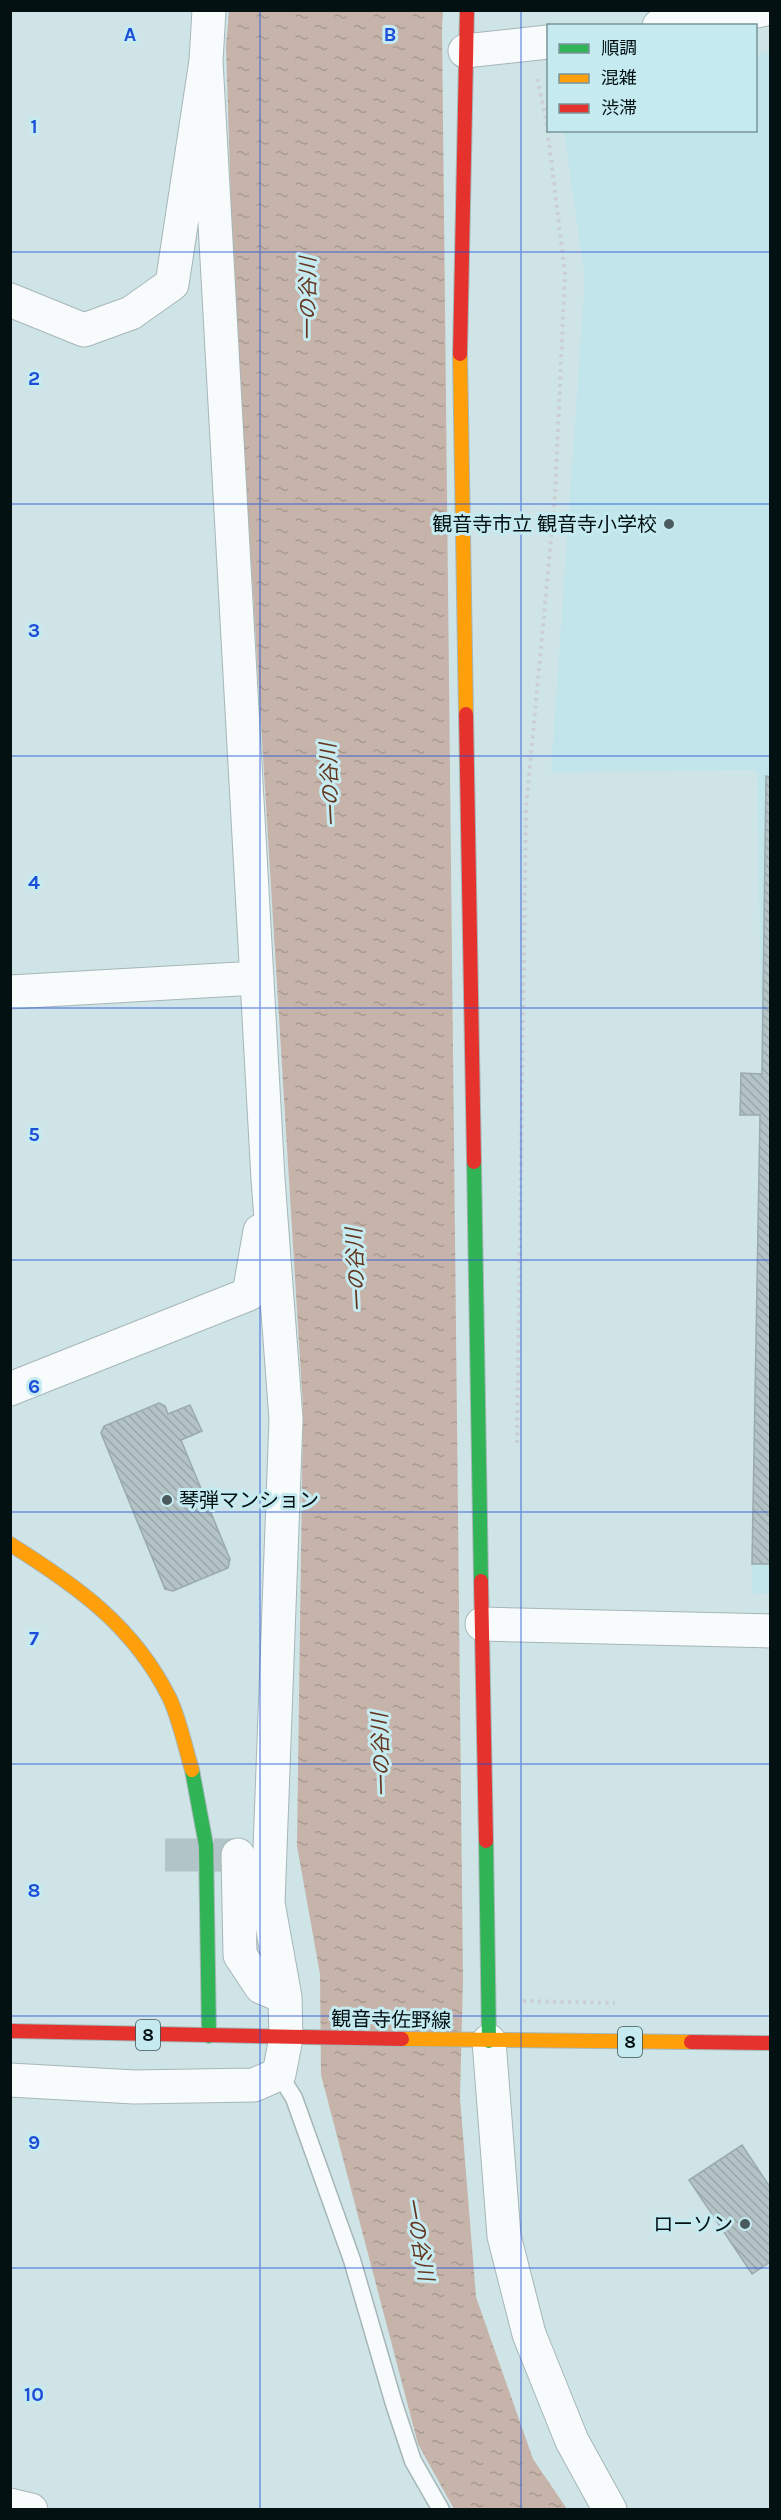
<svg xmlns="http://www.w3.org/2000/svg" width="781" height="2520" viewBox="0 0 781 2520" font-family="Karla,'Noto Sans JP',sans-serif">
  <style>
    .built { fill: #c1e5ea }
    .water { fill: url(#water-ripples) }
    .building { fill: url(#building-back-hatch); stroke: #9aaaad; stroke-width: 1.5 }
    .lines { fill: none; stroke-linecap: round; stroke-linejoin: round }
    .street-tunnel { stroke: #b1c4c7; stroke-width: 33; stroke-dasharray: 33 16; stroke-linecap: butt }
    .lane-casing { stroke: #a6b6b8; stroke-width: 19 }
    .street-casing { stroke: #a6b6b8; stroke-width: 35 }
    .fast-casing { stroke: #a6b6b8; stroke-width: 16 }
    .slow-casing { stroke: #a6b6b8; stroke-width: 16 }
    .jam-casing { stroke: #a6b6b8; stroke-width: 16 }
    .path { stroke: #cad0d2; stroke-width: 4; stroke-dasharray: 3 4.5; stroke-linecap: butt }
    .lane { stroke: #f8fbfb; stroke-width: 16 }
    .street { stroke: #f8fbfb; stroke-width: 33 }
    .fast { stroke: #30b455; stroke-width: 14 }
    .slow { stroke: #ff9f0a; stroke-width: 14 }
    .jam { stroke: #e5322d; stroke-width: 14 }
    .grid { fill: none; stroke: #1d4ed8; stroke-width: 1.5; stroke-opacity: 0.55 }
    .poi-dot { fill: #4b5b5d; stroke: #c5ebf1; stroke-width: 2 }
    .labels { text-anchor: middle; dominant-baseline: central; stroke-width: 6; stroke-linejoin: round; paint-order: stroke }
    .shield { fill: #c5ebf1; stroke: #3e5256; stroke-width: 1.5 }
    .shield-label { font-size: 18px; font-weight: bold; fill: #041113 }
    .poi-label { font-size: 20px; fill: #041113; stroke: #c5ebf1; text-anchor: end }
    .street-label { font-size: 20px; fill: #041113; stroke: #c5ebf1 }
    .water-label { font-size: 21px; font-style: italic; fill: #65361f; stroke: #c5ebf1 }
    .grid-label { font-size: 20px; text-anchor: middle; font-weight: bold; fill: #1d4ed8; stroke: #c5ebf1; stroke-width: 6; stroke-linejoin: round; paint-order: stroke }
  </style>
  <defs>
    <pattern id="water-ripples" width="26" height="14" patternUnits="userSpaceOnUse" patternTransform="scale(1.5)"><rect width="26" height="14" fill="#c6b4aa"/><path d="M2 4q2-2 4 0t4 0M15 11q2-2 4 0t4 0" fill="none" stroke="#a89a91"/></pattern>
    <pattern id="building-back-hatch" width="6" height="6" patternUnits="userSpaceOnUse" patternTransform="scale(1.5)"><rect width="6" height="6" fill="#b4c4c6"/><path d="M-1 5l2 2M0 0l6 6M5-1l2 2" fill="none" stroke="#99a7a9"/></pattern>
  </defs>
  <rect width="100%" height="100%" fill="#cfe4e7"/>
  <path class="built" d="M770,52v1542l-18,-1 10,-519 -5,-304 -206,2 34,-494 -21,-147 192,-1v-76z"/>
  <path class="water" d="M229,11h214l-1,17 21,1952 -3,118 16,199 57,162 34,50h-113l-36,-65 -97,-369 -1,-101 -23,-128 6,-438 -70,-1140 -7,-222z"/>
  <path class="building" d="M766,776l4,1v787h-18l8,-449h-20l1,-42 21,1z
    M159,1403l6,3 3,8 22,-9 12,26 -21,9 49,119 -2,9 -55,23 -8,-2 -64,-156 3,-7z
    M742,2145l28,42v75l-18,12 -63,-94z"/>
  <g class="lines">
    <path class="street-tunnel" d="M165,1855h71"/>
    <g class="lane-casing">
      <path id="lane" d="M279,2074l15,24 58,162 42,144 19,57 28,49"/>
    </g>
    <g class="street-casing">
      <path id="street" d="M659,26l103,-16
        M465,51l83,-9
        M10,300l74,30 47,-17 41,-29 34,-223 3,-51
        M10,992l247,-14
        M10,1389l239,-95 11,-63
        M482,1624l288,7
        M238,1855l2,100 21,32 24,10
        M489,2041l15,195 25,98 43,107 38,69
        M10,2080l124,7 120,-2 25,-11 7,-36 -1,-41 -17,-94 18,-484 -18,-240 -62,-1118
        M10,2505l21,5"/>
    </g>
    <g class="fast-casing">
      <path id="fast" d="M474,1162l7,419
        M192,1770l14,75 3,191
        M486,1841l3,200"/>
    </g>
    <g class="slow-casing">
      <path id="slow" d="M460,354l6,360
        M10,1544c67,42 124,82 160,155 10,22 15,48 22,71
        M402,2039l289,3"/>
    </g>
    <g class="jam-casing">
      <path id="jam" d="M460,354l7,-344
        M466,714l8,448
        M481,1581l5,260
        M10,2031l392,8
        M691,2042l79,1"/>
    </g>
    <path class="path" d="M517,1443l9,-634 29,-313 10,-223 -19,-154 -9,-41
      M523,2001l92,2"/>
    <use href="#lane" class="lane"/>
    <use href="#street" class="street"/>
    <use href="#fast" class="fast"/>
    <use href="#slow" class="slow"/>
    <use href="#jam" class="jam"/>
  </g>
  <path class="grid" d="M260,10v2500M521,10v2500M10,252h760M10,504h760M10,756h760M10,1008h760M10,1260h760M10,1512h760M10,1764h760M10,2016h760M10,2268h760"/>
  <g class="poi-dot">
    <circle cx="669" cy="524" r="6"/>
    <circle cx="167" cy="1500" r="6"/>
    <circle cx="745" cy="2224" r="6"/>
  </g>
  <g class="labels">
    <g class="shield">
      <rect x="136" y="2020" width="24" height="30" rx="4.5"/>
      <rect x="618" y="2027" width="24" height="30" rx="4.5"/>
    </g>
    <g class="shield-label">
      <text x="148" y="2035">8</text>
      <text x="630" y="2042">8</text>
    </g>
    <g class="poi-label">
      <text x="657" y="524">観音寺市立 観音寺小学校</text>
      <text x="179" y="1500" text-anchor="start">琴弾マンション</text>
      <text x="733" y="2224">ローソン</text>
    </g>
    <g class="street-label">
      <text transform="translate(391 2020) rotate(1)">観音寺佐野線</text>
    </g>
    <g class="water-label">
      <text transform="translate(308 299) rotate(-90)">一の谷川</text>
      <text transform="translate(330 785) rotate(-93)">一の谷川</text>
      <text transform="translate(356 1270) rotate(-93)">一の谷川</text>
      <text transform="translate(381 1755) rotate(-92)">一の谷川</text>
      <text transform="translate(419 2239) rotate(80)">一の谷川</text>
    </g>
  </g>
  <g class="grid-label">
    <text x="130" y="41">A</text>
    <text x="390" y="41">B</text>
    <text x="34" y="133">1</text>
    <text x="34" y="385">2</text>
    <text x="34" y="637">3</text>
    <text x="34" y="889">4</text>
    <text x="34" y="1141">5</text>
    <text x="34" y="1393">6</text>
    <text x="34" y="1645">7</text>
    <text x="34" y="1897">8</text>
    <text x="34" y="2149">9</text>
    <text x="34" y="2401">10</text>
  </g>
  <rect width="781" height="2520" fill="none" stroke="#041113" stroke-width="24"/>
  <rect x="547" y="24" width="210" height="108" fill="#c5ebf1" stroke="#789498" stroke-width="1.5"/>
  <rect x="559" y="44" width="30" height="9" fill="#30b455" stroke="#789498" stroke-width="1.5"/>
  <text x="601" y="54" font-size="18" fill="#041113">順調</text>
  <rect x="559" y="74" width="30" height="9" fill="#ff9f0a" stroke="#789498" stroke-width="1.5"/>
  <text x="601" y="84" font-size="18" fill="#041113">混雑</text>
  <rect x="559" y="104" width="30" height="9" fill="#e5322d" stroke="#789498" stroke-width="1.5"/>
  <text x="601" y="114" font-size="18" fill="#041113">渋滞</text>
</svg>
